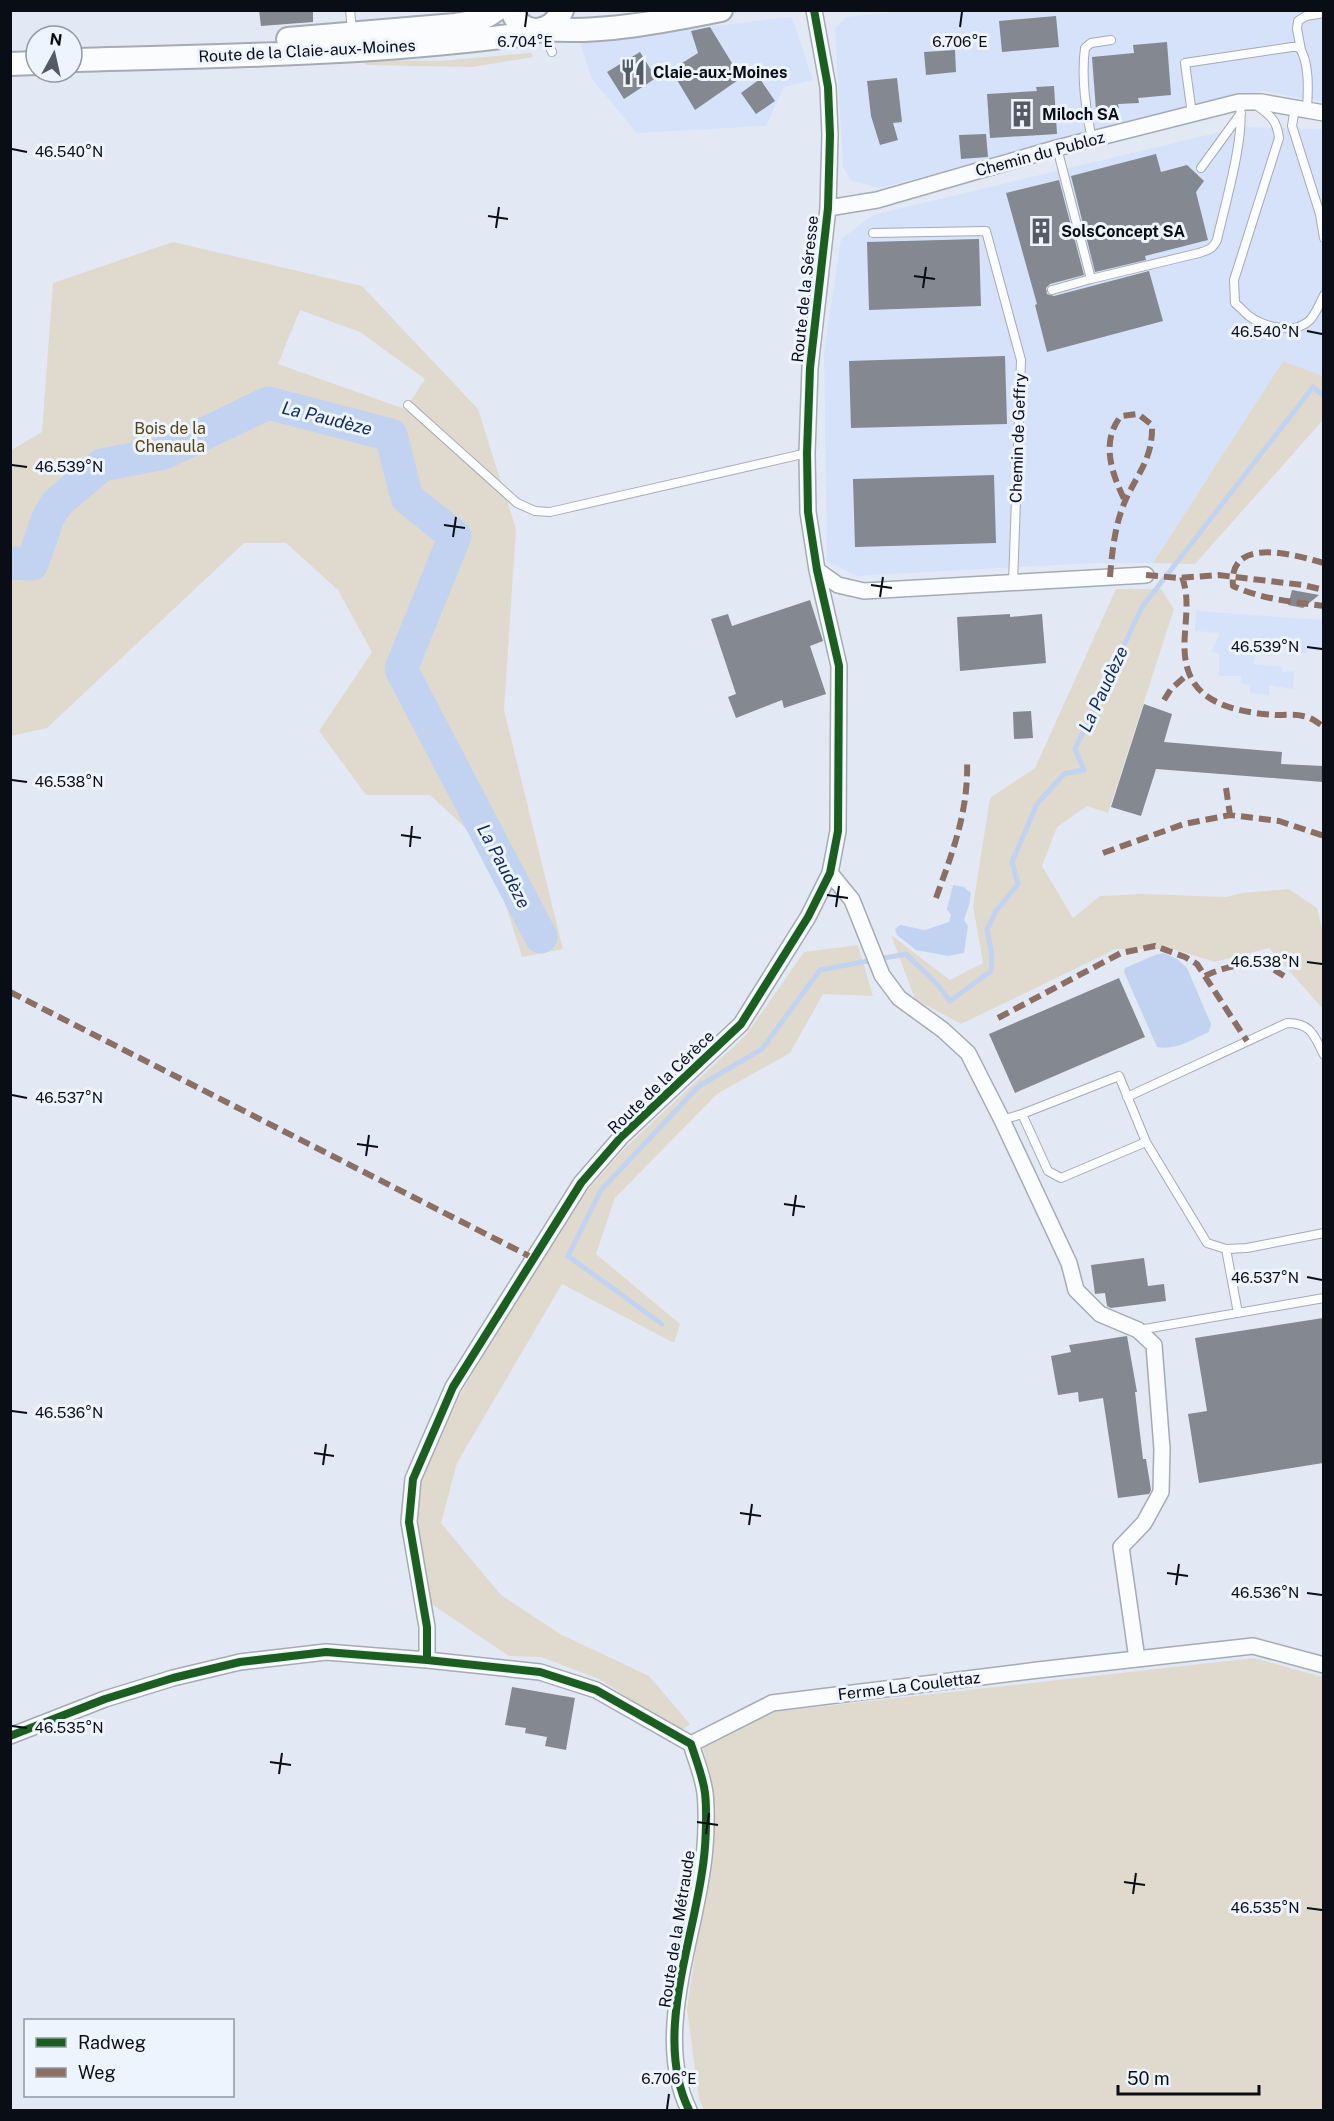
<svg xmlns="http://www.w3.org/2000/svg" width="1334" height="2121" viewBox="0 0 1334 2121" font-family="'Public Sans',sans-serif">
  <style>
    .built { fill: #d5e2f9 }
    .green { fill: #e0d9ce; fill-rule: evenodd }
    .water { fill: #c1d3f0 }
    .lines { fill: none; stroke-linecap: round; stroke-linejoin: round }
    .stream { stroke: #c1d3f0; stroke-width: 5 }
    .river { stroke: #c1d3f0; stroke-width: 33 }
    .building { fill: #838891 }
    .service-casing { stroke: #a5abb4; stroke-width: 10 }
    .minor-casing { stroke: #a5abb4; stroke-width: 18 }
    .secondary-casing { stroke: #a5abb4; stroke-width: 26 }
    .service { stroke: #fbfcfd; stroke-width: 8 }
    .minor { stroke: #fbfcfd; stroke-width: 15 }
    .secondary { stroke: #fbfcfd; stroke-width: 22 }
    .quiet { stroke: #8d6e63; stroke-width: 6; stroke-dasharray: 12 6; stroke-linecap: butt }
    .cycleway-casing { stroke: #eef4fe; stroke-width: 11 }
    .cycleway { stroke: #1b5e20; stroke-width: 8 }
    .ticks { fill: none; stroke: #090e16; stroke-width: 2 }
    .labels { text-anchor: middle; dominant-baseline: central; stroke-width: 6; stroke-linejoin: round; paint-order: stroke }
    .street-label { font-size: 16px; fill: #090e16; stroke: #eef4fe }
    .poi-label { font-size: 16px; font-weight: bold; fill: #090e16; stroke: #eef4fe; text-anchor: start }
    .park-label { font-size: 16px; fill: #574010; stroke: #eef4fe }
    .water-label { font-size: 18px; font-style: italic; fill: #122b58; stroke: #eef4fe }
    .ticks-label { font-size: 15px; text-anchor: middle; fill: #090e16; stroke: #eef4fe; stroke-width: 6; stroke-linejoin: round; paint-order: stroke }
  </style>
  <rect width="100%" height="100%" fill="#e3e9f4"/>
  <path class="built" d="M914,10h258l1,2 20,-2 130,1v91l-60,-11 -89,21 -295,76 -29,-8 -7,-14 -8,-137 11,-12z
    M787,17l5,1 21,62 -29,7 -18,39 -129,7 -45,-54 -12,-36z
    M1241,127l82,2v247l-40,-15 -130,202h-61l-235,13 -30,-14 -3,-209 17,-114 32,-24z
    M1196,611l127,9v31l-16,-2v4l-19,3v-14l-12,1 -1,13 -19,-2 -3,10 30,3 -1,5 12,-1 -1,18 -24,-4v10l-19,-2v-8l-9,-2v-7h-22v-23l-8,-1 9,-19 -25,-2z"/>
  <path class="green" d="M531,53l2,4 -60,10 -107,-2 -4,-5 77,1z
    M173,242l189,44 116,123 38,120 -12,181 59,239 -41,8 -34,-108 -58,-54h-64l-47,-64 53,-79 -34,-62 -52,-47h-42l-197,185 -36,8 -1,-285 32,-19 11,-149zM300,310l60,22 65,47 -17,26 -3,4 -127,-45z
    M1283,361l40,15v44l-128,144 -42,-1z
    M1116,589h45l13,20 -66,204 -21,-7 -30,21 -15,39 31,52 27,-22 42,-2 84,3 16,-4 47,-4 28,19 6,25v76l-54,-61 -54,14 -42,-13h-57l-155,75 -46,-25 -24,-64 59,45 33,-17 -10,-57 17,-108 45,-30z
    M858,945l15,51 -50,-2 -33,59 -73,41 -102,104 -19,56 84,70 -6,19 -112,-59 -105,179 -16,60 60,72 59,39 89,42 41,48 -10,7 -81,-52 -58,-22 -32,-1 -79,-53 -12,-78 1,-41 41,-89 85,-145 42,-59 38,-43 121,-113 58,-83z
    M1254,1658l69,19v433h-619l-5,-11 -12,-90 23,-153 3,-64 -10,-44 70,-36z"/>
  <path class="water" d="M953,885l11,2 7,6 -2,12 -5,15 4,6 -4,27 -16,3 -32,-6 -19,-15 -2,-6 5,-4 25,5 24,-8 2,-7 -4,-6z
    M1164,953l13,6 10,9 24,56 -2,8c-16,7 -34,19 -52,15l-33,-75 1,-4 30,-13z"/>
  <g class="lines">
    <path class="stream" d="M662,1324l-94,-68 33,-66 98,-104 63,-37 58,-79 86,-16 31,30 13,17 41,-30 1,-16 -5,-26 9,-18 22,-27 -6,-22 25,-58 27,-30 20,-4 -9,-21 67,-142 171,-220 11,9"/>
    <path class="river" d="M10,563l22,1 16,-46 9,-15 45,-38 62,-12 104,-50 123,32 16,63 48,38 -54,133 140,268"/>
  </g>
  <path class="building" d="M259,10h54v12l-52,4z
    M1056,16l3,31 -57,5 -3,-31z
    M710,27l31,51 -46,32 -24,-40 27,-17 -7,-22z
    M1167,42l4,53 -33,3 1,5 -21,1 1,4 -23,2 -4,-53 42,-4 -1,-8z
    M955,50l1,22 -30,3 -2,-23z
    M640,52l16,26 -32,21 -17,-27z
    M897,78l5,44 -9,1 5,17 -18,5 -9,-29 -4,-35z
    M760,79l15,22 -19,13 -15,-21z
    M1054,86l3,48 -67,4 -3,-44 50,-3 -1,-4z
    M986,134l2,23 -27,2 -2,-24z
    M1156,154l5,18 26,-7 17,16 -8,11 12,48 -63,16 1,4 -51,12 -24,-96z
    M1059,180l25,95 -34,9 -4,4 1,6 7,2 95,-25 14,50 -116,31 -12,-47 2,-1 -31,-111z
    M979,239l2,67 -112,4 -2,-68z
    M1005,356l2,68 -156,4 -2,-67z
    M994,475l2,68 -141,4 -2,-68z
    M1292,590l27,5 -16,13 -15,-3z
    M810,600l13,41 -13,5 16,48 -42,14 -2,-8 -46,18 -8,-21 8,-3 -25,-75 17,-5 4,12z
    M1010,614v3l32,-3 4,49 -86,8 -3,-54z
    M1144,704l28,10 -8,28 118,10 -1,12 42,2v16l-167,-13 -15,47 -30,-9z
    M1031,711l2,27 -19,1 -1,-27z
    M1119,978l26,59 -130,56 -26,-59z
    M1144,1258l4,28 16,-2 2,17 -55,7 -4,-2 -2,-13 -10,1 -4,-29z
    M1323,1318v145l-124,20 -11,-69 19,-3 -12,-73z
    M1127,1336l10,56h-2l8,67h3l5,31 -2,4 -31,4 -15,-100 -24,4 -1,-10 -20,3 -7,-39 20,-4 -2,-7z
    M512,1687l63,11 -9,52 -21,-4 2,-9 -22,-4 1,-5 -21,-3z"/>
  <g class="lines">
    <g class="service-casing">
      <path id="service" d="M350,10l2,20
        M543,32l9,20
        M1301,50l-4,-21 1,-8 8,-5 18,-3
        M1256,105c14,10 21,15 23,33l-45,142 1,23c5,4 9,9 14,13 15,11 46,19 61,4 6,-7 10,-16 14,-25
        M1295,108l-3,18 28,88 4,24
        M1192,114l-7,-51 107,-16h7c11,15 9,45 8,63
        M1092,140c-6,-30 -11,-62 -7,-92l6,-5 20,-3
        M1201,168l40,-55
        M873,233l113,-2 35,129 -8,223
        M1091,279l108,-26c9,-3 14,-4 18,-13 7,-32 30,-109 22,-138
        M1052,290l39,-11 -34,-131
        M408,405l109,98 18,8 15,1 257,-59
        M1127,1097l160,-74c24,0 27,12 37,32
        M1002,1120l20,-6 97,-38 27,66 -85,36 -13,-7 -26,-57
        M1146,1142l61,101 19,6 21,-1 77,-15
        M1226,1249l12,64
        M1139,1330l185,-32"/>
    </g>
    <g class="minor-casing">
      <path id="minor" d="M828,208l49,-8 180,-52 182,-46h22l63,11
        M817,570l21,15 26,6 282,-16
        M830,873l22,27 30,75 17,23 44,32 25,23 34,67 67,143 7,27 24,24 38,16 16,15 8,104 -1,43 -17,31 -23,24 16,112
        M427,1660v-33l-18,-105 4,-43 40,-92 128,-204 40,-46 120,-113 67,-107 22,-44 8,-42 1,-165 -22,-96 -9,-58 -1,-59 3,-85 18,-160 2,-73 -2,-48 -14,-77
        M10,1736l95,-37 68,-21 67,-16 86,-10 101,8 113,12 56,18 95,54c5,16 12,33 14,49 2,17 1,47 -1,64 -8,79 -52,178 -15,253
        M691,1744l81,-41 266,-33 215,-24 71,19"/>
    </g>
    <g class="secondary-casing">
      <path id="secondary" d="M512,10c8,28 41,25 50,0
        M545,29c55,5 121,-8 176,-19
        M288,39l167,-14c15,-2 28,-5 41,-15
        M77,60c149,-4 299,-6 447,-26l13,-3
        M10,64l26,-1"/>
    </g>
    <use href="#service" class="service"/>
    <use href="#minor" class="minor"/>
    <use href="#secondary" class="secondary"/>
    <path class="quiet" d="M1324,563c-29,-8 -96,-28 -91,23 28,13 60,16 91,20
      M1146,575l33,3 39,-3 85,10 21,5
      M1110,577c2,-25 5,-54 16,-78 13,-28 27,-41 26,-74l-14,-11 -17,2c-21,26 -9,58 4,85
      M1182,577c12,32 -5,65 7,96 12,33 55,40 87,42 8,0 19,-1 27,1 8,1 15,7 21,11
      M1164,700l7,-11 18,-16
      M1226,788l4,27
      M1103,853l81,-29 46,-9 49,6 45,15
      M936,898c17,-47 33,-88 31,-139
      M1205,976c18,-9 41,-14 62,-10 5,2 12,7 17,10
      M10,992l523,266
      M998,1018l123,-65 34,-7 30,11 12,7 50,77"/>
    <g class="cycleway-casing">
      <path id="cycleway" d="M427,1660v-33l-18,-105 4,-43 40,-92 128,-204 40,-46 120,-113 67,-107 22,-44 8,-42 1,-165 -22,-96 -9,-58 -1,-59 3,-85 18,-160 2,-73 -2,-48 -14,-77
        M10,1736l95,-37 68,-21 67,-16 86,-10 101,8 113,12 56,18 95,54c5,16 12,33 14,49 2,17 1,47 -1,64 -8,79 -52,178 -15,253"/>
    </g>
    <use href="#cycleway" class="cycleway"/>
  </g>
  <path class="ticks" d="M525,27l2,-15M960,27l2,-15M12,149l15,3M488,216l20,3M496,228l3,-21M914,276l21,3M923,288l3,-21M1307,331l15,3M12,465l15,2M444,525l21,3M453,537l3,-20M871,585l21,3M880,597l3,-20M1307,647l15,2M12,780l15,2M401,835l20,3M410,847l2,-21M827,895l21,3M836,907l3,-21M1307,962l15,2M12,1095l15,3M357,1144l21,3M366,1156l3,-21M784,1204l21,3M793,1216l3,-21M1307,1277l15,3M12,1411l15,2M314,1453l20,3M323,1465l3,-21M740,1513l21,3M749,1525l3,-21M1167,1573l21,3M1176,1585l3,-21M1307,1593l15,2M12,1726l15,2M270,1762l21,3M279,1774l3,-21M697,1822l21,3M706,1834l3,-21M1124,1882l21,3M1133,1894l3,-21M1307,1908l15,2M667,2109l2,-15"/>
  <defs>
    <g id="restaurant-bare" transform="scale(2.07)"><path d="M-5-6h1v4h1v-4h1v4h1v-4h1v5L-1.5 .5V6h-2V.5L-5-1ZM5-6V6H3V1.5H1.5Q1.5-4 5-6Z" fill="#555b64" stroke="#eef4fe" stroke-width="2.5" paint-order="stroke"/></g>
    <g id="building-bare" transform="scale(2.07)"><path d="M-4-6H4V6H1V3H-1V6H-4ZM-2.5-4.3h1.7v1.8h-1.7ZM.8-4.3h1.7v1.8H.8ZM-2.5-1h1.7V.8h-1.7ZM.8-1h1.7V.8H.8Z" fill="#555b64" stroke="#eef4fe" stroke-width="2.5" paint-order="stroke"/></g>
  </defs>
  <g fill-rule="evenodd">
    <use href="#restaurant-bare" x="633" y="72"/>
    <use href="#building-bare" x="1022" y="114"/>
    <use href="#building-bare" x="1041" y="231"/>
  </g>
  <g class="labels">
    <g class="street-label">
      <text transform="translate(307 51) rotate(-3)">Route de la Claie-aux-Moines</text>
      <text transform="translate(1040 154) rotate(-15)">Chemin du Publoz</text>
      <text transform="translate(805 289) rotate(-84)">Route de la Séresse</text>
      <text transform="translate(1018 438) rotate(-88)">Chemin de Geffry</text>
      <text transform="translate(661 1082) rotate(-44)">Route de la Cérèce</text>
      <text transform="translate(909 1686) rotate(-7)">Ferme La Coulettaz</text>
      <text transform="translate(677 1929) rotate(-81)">Route de la Métraude</text>
    </g>
    <g class="poi-label">
      <text x="653" y="72">Claie-aux-Moines</text>
      <text x="1042" y="114">Miloch SA</text>
      <text x="1061" y="231">SolsConcept SA</text>
    </g>
    <g class="park-label">
      <text x="170" y="428">Bois de la<tspan x="170" dy="18">Chenaula</tspan></text>
    </g>
    <g class="water-label">
      <text transform="translate(327 418) rotate(14)">La Paudèze</text>
      <text transform="translate(1103 689) rotate(-65)">La Paudèze</text>
      <text transform="translate(504 866) rotate(62)">La Paudèze</text>
    </g>
  </g>
  <g class="ticks-label">
    <text x="525" y="47">6.704°E</text>
    <text x="960" y="47">6.706°E</text>
    <text x="69" y="157">46.540°N</text>
    <text x="1265" y="337">46.540°N</text>
    <text x="69" y="472">46.539°N</text>
    <text x="1265" y="652">46.539°N</text>
    <text x="69" y="787">46.538°N</text>
    <text x="1265" y="967">46.538°N</text>
    <text x="69" y="1103">46.537°N</text>
    <text x="1265" y="1283">46.537°N</text>
    <text x="69" y="1418">46.536°N</text>
    <text x="1265" y="1598">46.536°N</text>
    <text x="69" y="1733">46.535°N</text>
    <text x="1265" y="1913">46.535°N</text>
    <text x="669" y="2084">6.706°E</text>
  </g>
  <rect width="1334" height="2121" fill="none" stroke="#090e16" stroke-width="24"/>
  <rect x="24" y="2019" width="210" height="78" fill="#eef4fe" stroke="#9298a1" stroke-width="1.5"/>
  <rect x="36" y="2038" width="30" height="9" fill="#1b5e20" stroke="#9298a1" stroke-width="1.5"/>
  <text x="78" y="2049" font-size="18" fill="#090e16">Radweg</text>
  <rect x="36" y="2068" width="30" height="9" fill="#8d6e63" stroke="#9298a1" stroke-width="1.5"/>
  <text x="78" y="2079" font-size="18" fill="#090e16">Weg</text>
  <g transform="translate(54 54) rotate(8)"><circle r="28" fill="#eef4fe" stroke="#9298a1" stroke-width="1.5"/>
  <path d="M0-4.5L10 22L0 15L-10 22Z" fill="#555b64"/>
  <text y="-9" font-size="16" font-weight="bold" text-anchor="middle" fill="#090e16">N</text>
  </g>
  <path d="M1118 2085v9h141v-9" fill="none" stroke="#090e16" stroke-width="3"/>
  <text x="1127" y="2085" font-size="18" fill="#090e16" stroke="#eef4fe" stroke-width="4.5" paint-order="stroke">50 m</text>
</svg>
